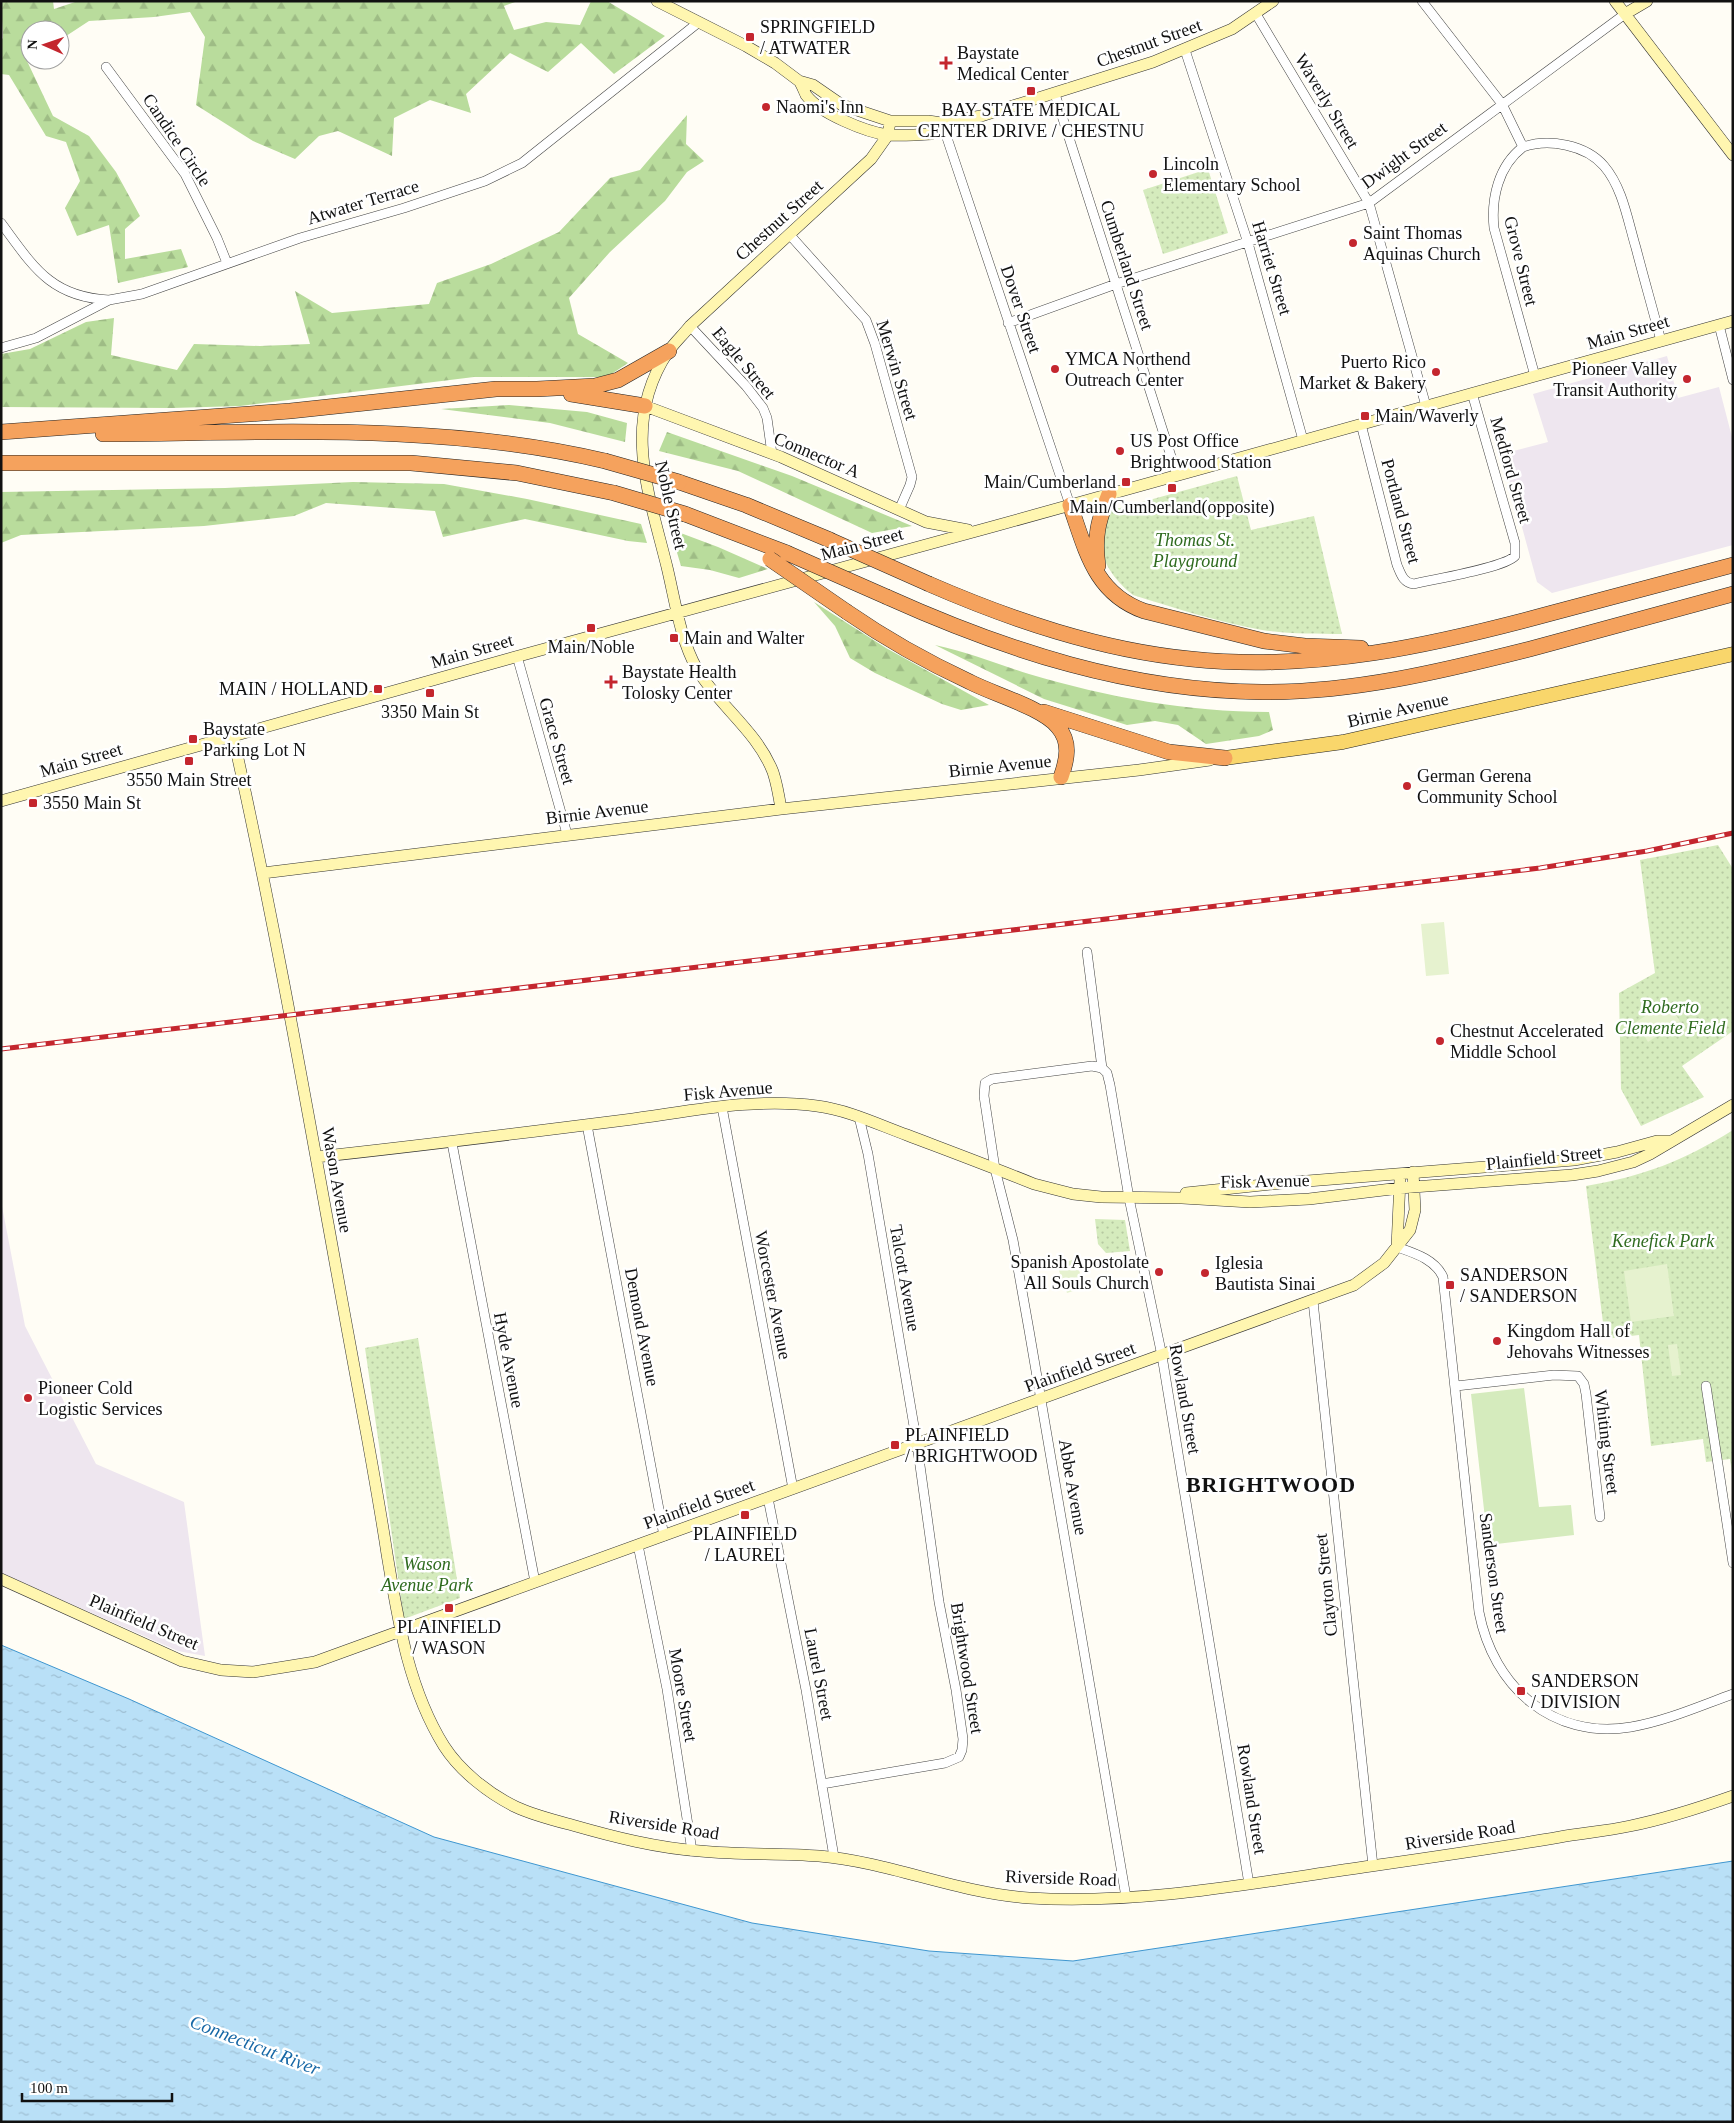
<svg xmlns="http://www.w3.org/2000/svg" width="1734" height="2123" viewBox="0 0 1734 2123" font-family="Georgia,serif">
  <style>
    .industrial { fill: #eee6ef }
    .forest { fill: url(#forest-firs) }
    .park { fill: url(#park-dots) }
    .garden { fill: #d5ebbd }
    .pitch { fill: #e6f2cf }
    .water { fill: url(#water-ripples); stroke: #3f96cf }
    .lines { fill: none; stroke-linecap: round; stroke-linejoin: round }
    .street-casing { stroke: #444; stroke-width: 10 }
    .secondary-casing { stroke: #333; stroke-width: 12 }
    .primary-casing { stroke: #222; stroke-width: 15 }
    .highway-casing { stroke: #222; stroke-width: 16 }
    .street { stroke: #fff; stroke-width: 9 }
    .secondary { stroke: #fff6b0; stroke-width: 11 }
    .primary { stroke: #f9d66b; stroke-width: 14 }
    .highway { stroke: #f5a25d; stroke-width: 15 }
    .rail-casing { stroke: #c4262e; stroke-width: 5 }
    .rail { stroke: #fff; stroke-width: 3; stroke-dasharray: 9; stroke-linecap: butt }
    .highway-bridge-casing { stroke: #222; stroke-width: 16; stroke-linecap: butt }
    .highway-bridge { stroke: #f5a25d; stroke-width: 15 }
    .poi-dot { fill: #c4262e; stroke: #fff; stroke-width: 2 }
    .labels { text-anchor: middle; dominant-baseline: central; stroke-width: 5; stroke-linejoin: round; paint-order: stroke }
    .poi-label { font-size: 18px; fill: #111; stroke: #fff; text-anchor: start }
    .street-label { font-size: 18px; fill: #111; stroke: #fff }
    .park-label { font-size: 18px; font-style: italic; fill: #2f6b1f; stroke: #fff }
    .water-label { font-size: 19px; font-style: italic; fill: #1768a6; stroke: #fff }
    .district-label { font-size: 22px; font-weight: bold; letter-spacing: 1px; fill: #111; stroke: #fff }
  </style>
  <defs>
    <pattern id="forest-firs" width="22" height="20" patternUnits="userSpaceOnUse" patternTransform="scale(1.25)"><rect width="22" height="20" fill="#b9dc9c"/><path d="M5 1l3.5 6h-7zM16 11l3.5 6h-7z" fill="#9ebc85"/></pattern>
    <pattern id="park-dots" width="8" height="8" patternUnits="userSpaceOnUse" patternTransform="scale(1.25)"><rect width="8" height="8" fill="#d5ebbd"/><path d="M2 2h.1M6 6h.1" fill="none" stroke="#b6c8a1" stroke-width="1.8" stroke-linecap="round"/></pattern>
    <pattern id="water-ripples" width="26" height="14" patternUnits="userSpaceOnUse" patternTransform="scale(1.25)"><rect width="26" height="14" fill="#b9e0f7"/><path d="M2 4q2-2 4 0t4 0M15 11q2-2 4 0t4 0" fill="none" stroke="#9ebfd3"/></pattern>
  </defs>
  <rect width="100%" height="100%" fill="#fffdf5"/>
  <path class="industrial" d="M1667,356l11,42 41,-11 14,54v104l-181,48 -15,-11 -35,-128 46,-12 -15,-48z
    M1,1201l24,125 71,138 88,38 21,154 -27,-5 -177,-78z"/>
  <path class="forest" d="M1,1h52l1,8 24,-8h440l-14,5 10,24 32,-8 34,3 11,-24h16l58,35 -51,38 -33,-31 -33,29 -38,-19 -44,41 5,19 -41,-13 -36,18 -2,38 -54,-25 -19,5 -24,23 -42,-18 -57,-36 9,-68 -15,-25 -36,5 -65,4 -29,19v-10h-30v29l-3,2 26,55 36,20 27,36 24,44 -15,13v30l56,-10 7,18 -70,16 -9,-58 -32,11 -12,-28 15,-27 -14,-39 -20,-6 -37,-61 -8,-1v-34l2,-2z
    M687,115l-1,29 18,17 -17,11 -22,29 -55,51 -41,46 9,36 50,29 -21,14h-133l-234,29 -68,2 -171,-1v-53l29,-5 56,-27 28,-4 -3,37 66,15 17,-26 66,2 50,-2 -15,-53 37,22 97,-9 8,-21 54,-19 68,-32 51,-54 30,-8z
    M509,405l78,7 40,11 -2,19 -75,-19 -109,-14z
    M667,432l125,44 120,50 -40,7 -134,-62 -79,-20z
    M353,482l91,2 83,15 114,25 6,19 -19,-2 -103,-22 -82,18 -8,-26 -109,-8 -32,13 -90,10 -183,9 -20,8v-51l224,-4z
    M670,529l48,18 50,22 -29,9 -29,-8 -29,-4z
    M814,602l72,46 103,57 -28,5 -19,-6 -67,-31 -25,-15 -15,-32z
    M935,645c32,7 63,19 94,29 78,23 158,38 240,38l4,18 -14,6 -53,8 -28,-19 -23,-4 -28,4 -83,-26z"/>
  <path class="park" d="M1208,169l20,64 -65,21 -20,-64z
    M1237,476l14,54 63,-14 28,118c-27,0 -54,0 -80,-4 -44,-8 -87,-22 -129,-35 -15,-12 -33,-32 -31,-53 2,-10 5,-21 7,-31z
    M1718,845l15,24v162l-51,35 22,31 -63,29 -20,-37 -2,-96 36,-20 -15,-113z
    M1733,1130v350l-3,-21 -24,3 -3,-23 -52,7 -12,-111 -34,4 -19,-153c58,-10 97,-25 147,-56z
    M1095,1219l30,1 5,31 -24,2 -8,-9z
    M418,1338l42,260 -56,21 -39,-271z"/>
  <path class="garden" d="M1524,1388l15,119 32,-2 3,30 -86,10 -17,-151z"/>
  <path class="pitch" d="M1444,922l5,52 -23,2 -5,-52z
    M1667,1002l13,19 -32,21 -12,-20z
    M1075,1259l10,28 -18,6 -10,-28z
    M1667,1264l7,52 -43,6 -7,-51z
    M1677,1344l4,31 -9,1 -4,-31z"/>
  <path class="water" d="M1,1645l128,54 305,138 318,86 177,28 144,10 660,-100v261h-1732z"/>
  <g class="lines">
    <g class="street-casing">
      <path id="street" d="M1422,1l80,103 21,43c-25,19 -32,52 -29,81l41,148
        M1256,14l113,189 57,203
        M1185,50l63,193 55,197
        M106,67l79,107 32,64 10,25
        M1055,94l122,381
        M942,123l128,382
        M1523,147c26,-9 63,-2 81,19 19,22 24,56 32,82 8,31 17,62 25,93
        M1,223c32,43 49,74 108,77
        M789,234l77,86 9,24 37,133 -2,8 -11,25
        M1008,323l108,-39 253,-81 256,-189
        M1719,325l14,55
        M690,326l56,60 17,22 4,10 5,36
        M1,348l35,-10 73,-38 33,-6 158,-56 104,-30 81,-27 37,-18 177,-141
        M1361,424l36,141c4,9 6,18 17,19 20,-5 90,-16 101,-28v-13l-43,-150
        M517,656l50,178
        M1087,952l15,116 5,5 3,12 19,113 33,158 87,528
        M1102,1068l-10,-2 -100,13 -7,4 -1,13 11,73 18,71 16,90 97,567
        M722,1107l71,382
        M587,1125l77,411
        M452,1143l83,439
        M1397,1247c17,6 38,12 46,30l36,335c14,74 73,128 152,115 35,-6 69,-21 102,-33
        M1313,1301l60,565
        M1456,1386l98,-11 24,1 6,8 2,10 14,123
        M1706,1386l27,177
        M768,1498l38,192 28,167
        M638,1545l29,144 25,162
        M822,1784l123,-21 14,-6 3,-7 1,-11 -7,-49 -17,-88 -22,-158 -49,-290 -9,-37"/>
    </g>
    <g class="secondary-casing">
      <path id="secondary" d="M657,1l89,45 29,17 24,18 14,4 29,20 48,16h38l14,2 39,-7 172,-54 79,-33 41,-28
        M1615,1l118,154
        M1625,14l22,-13
        M799,81c3,4 5,10 7,14 13,18 60,37 82,40 14,1 29,0 43,-1l11,-11
        M645,406l136,51 145,65 42,8
        M233,736c52,232 90,467 134,700 7,39 14,78 20,118 11,66 21,134 57,192 16,25 45,48 72,61 17,8 37,13 56,18 42,12 85,23 128,26 40,4 80,2 119,5 71,6 138,37 210,42 115,7 229,-16 342,-32 63,-9 126,-18 189,-29 23,-4 47,-6 70,-11 35,-7 69,-18 103,-30
        M1,801l507,-142 487,-133 738,-205
        M781,809c-2,-13 -4,-25 -8,-37 -16,-41 -54,-66 -76,-103 -17,-30 -22,-69 -30,-102 -18,-73 -46,-145 1,-215 6,-9 15,-17 22,-26l181,-167 17,-24 2,-14
        M263,873l518,-64 358,-39 71,-10
        M316,1157c103,-11 206,-24 309,-37 63,-8 128,-23 192,-14 31,4 60,18 90,29 42,16 85,32 127,49l39,10 28,3 81,1 68,4 59,-3 91,-11 172,-13 26,-4 35,-9 17,-8 83,-49
        M1186,1193l96,-10 292,-23 43,-8 40,-11h12
        M1397,1247l3,-67
        M1,1579l181,82 39,9 32,2 62,-10 1039,-377 30,-22 26,-33 5,-20 -2,-38"/>
    </g>
    <g class="primary-casing">
      <path id="primary" d="M1225,758l118,-16 390,-88"/>
    </g>
    <g class="highway-casing">
      <path id="highway" d="M571,394l74,12
        M1,432l289,-21 206,-22h41l58,-3 23,-6 51,-29
        M103,434c167,-1 338,-12 502,27
        M1,463h410l106,10 97,20
        M679,482l67,23 84,35
        M1070,505c16,45 24,88 74,106l120,30 41,5 56,2
        M685,514l102,39
        M1098,566c-4,-29 0,-45 11,-72
        M929,584c83,36 171,66 262,75 124,13 243,-14 361,-46 60,-16 121,-32 181,-48
        M887,597c120,54 243,94 375,95 90,1 181,-21 268,-43 67,-18 135,-36 203,-55
        M847,612c39,27 80,50 123,70 23,12 73,26 88,45 13,15 9,33 3,50
        M1044,712l125,40 56,6"/>
    </g>
    <use href="#street" class="street"/>
    <use href="#secondary" class="secondary"/>
    <use href="#primary" class="primary"/>
    <use href="#highway" class="highway"/>
    <g class="rail-casing">
      <path id="rail" d="M1,1049l1539,-181 107,-17 86,-18"/>
    </g>
    <use href="#rail" class="rail"/>
    <g class="highway-bridge-casing">
      <path id="highway-bridge" d="M605,461l74,21
        M614,493l71,21
        M830,540l99,44
        M787,553l100,44
        M770,559l77,53"/>
    </g>
    <use href="#highway-bridge" class="highway-bridge"/>
  </g>
  <g class="poi-dot">
    <rect x="745" y="32" width="10" height="10" rx="2.5"/>
    <path d="M943.5 55.5h5v5h5v5h-5v5h-5v-5h-5v-5h5z"/>
    <rect x="1026" y="86" width="10" height="10" rx="2.5"/>
    <circle cx="766" cy="107" r="5"/>
    <circle cx="1153" cy="174" r="5"/>
    <circle cx="1353" cy="243" r="5"/>
    <circle cx="1055" cy="369" r="5"/>
    <circle cx="1436" cy="372" r="5"/>
    <circle cx="1687" cy="379" r="5"/>
    <rect x="1360" y="411" width="10" height="10" rx="2.5"/>
    <circle cx="1120" cy="451" r="5"/>
    <rect x="1121" y="477" width="10" height="10" rx="2.5"/>
    <rect x="1167" y="483" width="10" height="10" rx="2.5"/>
    <rect x="586" y="623" width="10" height="10" rx="2.5"/>
    <rect x="669" y="633" width="10" height="10" rx="2.5"/>
    <path d="M608.5 674.5h5v5h5v5h-5v5h-5v-5h-5v-5h5z"/>
    <rect x="373" y="684" width="10" height="10" rx="2.5"/>
    <rect x="425" y="688" width="10" height="10" rx="2.5"/>
    <rect x="188" y="734" width="10" height="10" rx="2.5"/>
    <rect x="184" y="756" width="10" height="10" rx="2.5"/>
    <circle cx="1407" cy="786" r="5"/>
    <rect x="28" y="798" width="10" height="10" rx="2.5"/>
    <circle cx="1440" cy="1041" r="5"/>
    <circle cx="1159" cy="1272" r="5"/>
    <circle cx="1205" cy="1273" r="5"/>
    <rect x="1445" y="1280" width="10" height="10" rx="2.5"/>
    <circle cx="1497" cy="1341" r="5"/>
    <circle cx="28" cy="1398" r="5"/>
    <rect x="890" y="1440" width="10" height="10" rx="2.5"/>
    <rect x="740" y="1510" width="10" height="10" rx="2.5"/>
    <rect x="444" y="1603" width="10" height="10" rx="2.5"/>
    <rect x="1516" y="1686" width="10" height="10" rx="2.5"/>
  </g>
  <g class="labels">
    <g class="poi-label">
      <text x="760" y="27">SPRINGFIELD<tspan x="760" dy="21">/ ATWATER</tspan></text>
      <text x="957" y="53">Baystate<tspan x="957" dy="21">Medical Center</tspan></text>
      <text x="776" y="107">Naomi's Inn</text>
      <text x="1031" y="110" text-anchor="middle">BAY STATE MEDICAL<tspan x="1031" dy="21">CENTER DRIVE / CHESTNU</tspan></text>
      <text x="1163" y="164">Lincoln<tspan x="1163" dy="21">Elementary School</tspan></text>
      <text x="1363" y="233">Saint Thomas<tspan x="1363" dy="21">Aquinas Church</tspan></text>
      <text x="1065" y="359">YMCA Northend<tspan x="1065" dy="21">Outreach Center</tspan></text>
      <text x="1426" y="362" text-anchor="end">Puerto Rico<tspan x="1426" dy="21">Market &amp; Bakery</tspan></text>
      <text x="1677" y="369" text-anchor="end">Pioneer Valley<tspan x="1677" dy="21">Transit Authority</tspan></text>
      <text x="1375" y="416">Main/Waverly</text>
      <text x="1130" y="441">US Post Office<tspan x="1130" dy="21">Brightwood Station</tspan></text>
      <text x="1116" y="482" text-anchor="end">Main/Cumberland</text>
      <text x="1172" y="507" text-anchor="middle">Main/Cumberland(opposite)</text>
      <text x="684" y="638">Main and Walter</text>
      <text x="591" y="647" text-anchor="middle">Main/Noble</text>
      <text x="622" y="672">Baystate Health<tspan x="622" dy="21">Tolosky Center</tspan></text>
      <text x="368" y="689" text-anchor="end">MAIN / HOLLAND</text>
      <text x="430" y="712" text-anchor="middle">3350 Main St</text>
      <text x="203" y="729">Baystate<tspan x="203" dy="21">Parking Lot N</tspan></text>
      <text x="1417" y="776">German Gerena<tspan x="1417" dy="21">Community School</tspan></text>
      <text x="189" y="780" text-anchor="middle">3550 Main Street</text>
      <text x="43" y="803">3550 Main St</text>
      <text x="1450" y="1031">Chestnut Accelerated<tspan x="1450" dy="21">Middle School</tspan></text>
      <text x="1149" y="1262" text-anchor="end">Spanish Apostolate<tspan x="1149" dy="21">All Souls Church</tspan></text>
      <text x="1215" y="1263">Iglesia<tspan x="1215" dy="21">Bautista Sinai</tspan></text>
      <text x="1460" y="1275">SANDERSON<tspan x="1460" dy="21">/ SANDERSON</tspan></text>
      <text x="1507" y="1331">Kingdom Hall of<tspan x="1507" dy="21">Jehovahs Witnesses</tspan></text>
      <text x="38" y="1388">Pioneer Cold<tspan x="38" dy="21">Logistic Services</tspan></text>
      <text x="905" y="1435">PLAINFIELD<tspan x="905" dy="21">/ BRIGHTWOOD</tspan></text>
      <text x="745" y="1534" text-anchor="middle">PLAINFIELD<tspan x="745" dy="21">/ LAUREL</tspan></text>
      <text x="449" y="1627" text-anchor="middle">PLAINFIELD<tspan x="449" dy="21">/ WASON</tspan></text>
      <text x="1531" y="1681">SANDERSON<tspan x="1531" dy="21">/ DIVISION</tspan></text>
    </g>
    <g class="street-label">
      <text transform="translate(1149 43) rotate(-20)">Chestnut Street</text>
      <text transform="translate(1327 101) rotate(59)">Waverly Street</text>
      <text transform="translate(177 140) rotate(56)">Candice Circle</text>
      <text transform="translate(1404 155) rotate(-36)">Dwight Street</text>
      <text transform="translate(363 202) rotate(-17)">Atwater Terrace</text>
      <text transform="translate(779 220) rotate(-42)">Chestnut Street</text>
      <text transform="translate(1521 261) rotate(76)">Grove Street</text>
      <text transform="translate(1127 265) rotate(72)">Cumberland Street</text>
      <text transform="translate(1272 268) rotate(73)">Harriet Street</text>
      <text transform="translate(1021 309) rotate(71)">Dover Street</text>
      <text transform="translate(1628 332) rotate(-16)">Main Street</text>
      <text transform="translate(744 363) rotate(50)">Eagle Street</text>
      <text transform="translate(897 370) rotate(73)">Merwin Street</text>
      <text transform="translate(817 455) rotate(23)">Connector A</text>
      <text transform="translate(1511 470) rotate(74)">Medford Street</text>
      <text transform="translate(671 505) rotate(77)">Noble Street</text>
      <text transform="translate(1401 511) rotate(75)">Portland Street</text>
      <text transform="translate(862 544) rotate(-15)">Main Street</text>
      <text transform="translate(472 651) rotate(-16)">Main Street</text>
      <text transform="translate(1398 710) rotate(-13)">Birnie Avenue</text>
      <text transform="translate(557 741) rotate(74)">Grace Street</text>
      <text transform="translate(81 760) rotate(-16)">Main Street</text>
      <text transform="translate(1000 766) rotate(-6)">Birnie Avenue</text>
      <text transform="translate(597 812) rotate(-7)">Birnie Avenue</text>
      <text transform="translate(728 1091) rotate(-5)">Fisk Avenue</text>
      <text transform="translate(1544 1158) rotate(-6)">Plainfield Street</text>
      <text transform="translate(337 1180) rotate(80)">Wason Avenue</text>
      <text transform="translate(1265 1181) rotate(-1)">Fisk Avenue</text>
      <text transform="translate(905 1278) rotate(80)">Talcott Avenue</text>
      <text transform="translate(773 1295) rotate(79)">Worcester Avenue</text>
      <text transform="translate(642 1327) rotate(79)">Demond Avenue</text>
      <text transform="translate(509 1360) rotate(79)">Hyde Avenue</text>
      <text transform="translate(1080 1367) rotate(-20)">Plainfield Street</text>
      <text transform="translate(1185 1399) rotate(80)">Rowland Street</text>
      <text transform="translate(1607 1442) rotate(83)">Whiting Street</text>
      <text transform="translate(1073 1487) rotate(80)">Abbe Avenue</text>
      <text transform="translate(699 1504) rotate(-20)">Plainfield Street</text>
      <text transform="translate(1494 1573) rotate(82)">Sanderson Street</text>
      <text transform="translate(1326 1585) rotate(-96)">Clayton Street</text>
      <text transform="translate(144 1622) rotate(23)">Plainfield Street</text>
      <text transform="translate(967 1668) rotate(81)">Brightwood Street</text>
      <text transform="translate(819 1674) rotate(79)">Laurel Street</text>
      <text transform="translate(683 1695) rotate(80)">Moore Street</text>
      <text transform="translate(1252 1799) rotate(81)">Rowland Street</text>
      <text transform="translate(664 1825) rotate(9)">Riverside Road</text>
      <text transform="translate(1460 1835) rotate(-9)">Riverside Road</text>
      <text transform="translate(1061 1878) rotate(2)">Riverside Road</text>
    </g>
    <g class="park-label">
      <text x="1195" y="540">Thomas St.<tspan x="1195" dy="21">Playground</tspan></text>
      <text x="1670" y="1007">Roberto<tspan x="1670" dy="21">Clemente Field</tspan></text>
      <text x="1663" y="1241">Kenefick Park</text>
      <text x="427" y="1564">Wason<tspan x="427" dy="21">Avenue Park</tspan></text>
    </g>
    <g class="water-label">
      <text transform="translate(255 2045) rotate(21)">Connecticut River</text>
    </g>
    <g class="district-label">
      <text x="1271" y="1484">BRIGHTWOOD</text>
    </g>
  </g>
  <rect width="1734" height="2123" fill="none" stroke="#111111" stroke-width="5"/>
  <g transform="translate(45 45) rotate(272)"><circle r="24" fill="#ffffff" stroke="#a0a0a0"/>
  <path d="M0-4L9 19L0 12L-9 19Z" fill="#c4262e"/>
  <text y="-8" font-size="14" font-weight="bold" text-anchor="middle" fill="#111111">N</text>
  </g>
  <path d="M22 2093v8h150v-8" fill="none" stroke="#111111" stroke-width="2.5"/>
  <text x="30" y="2093" font-size="15" fill="#111111" stroke="#ffffff" stroke-width="4" paint-order="stroke">100 m</text>
</svg>
